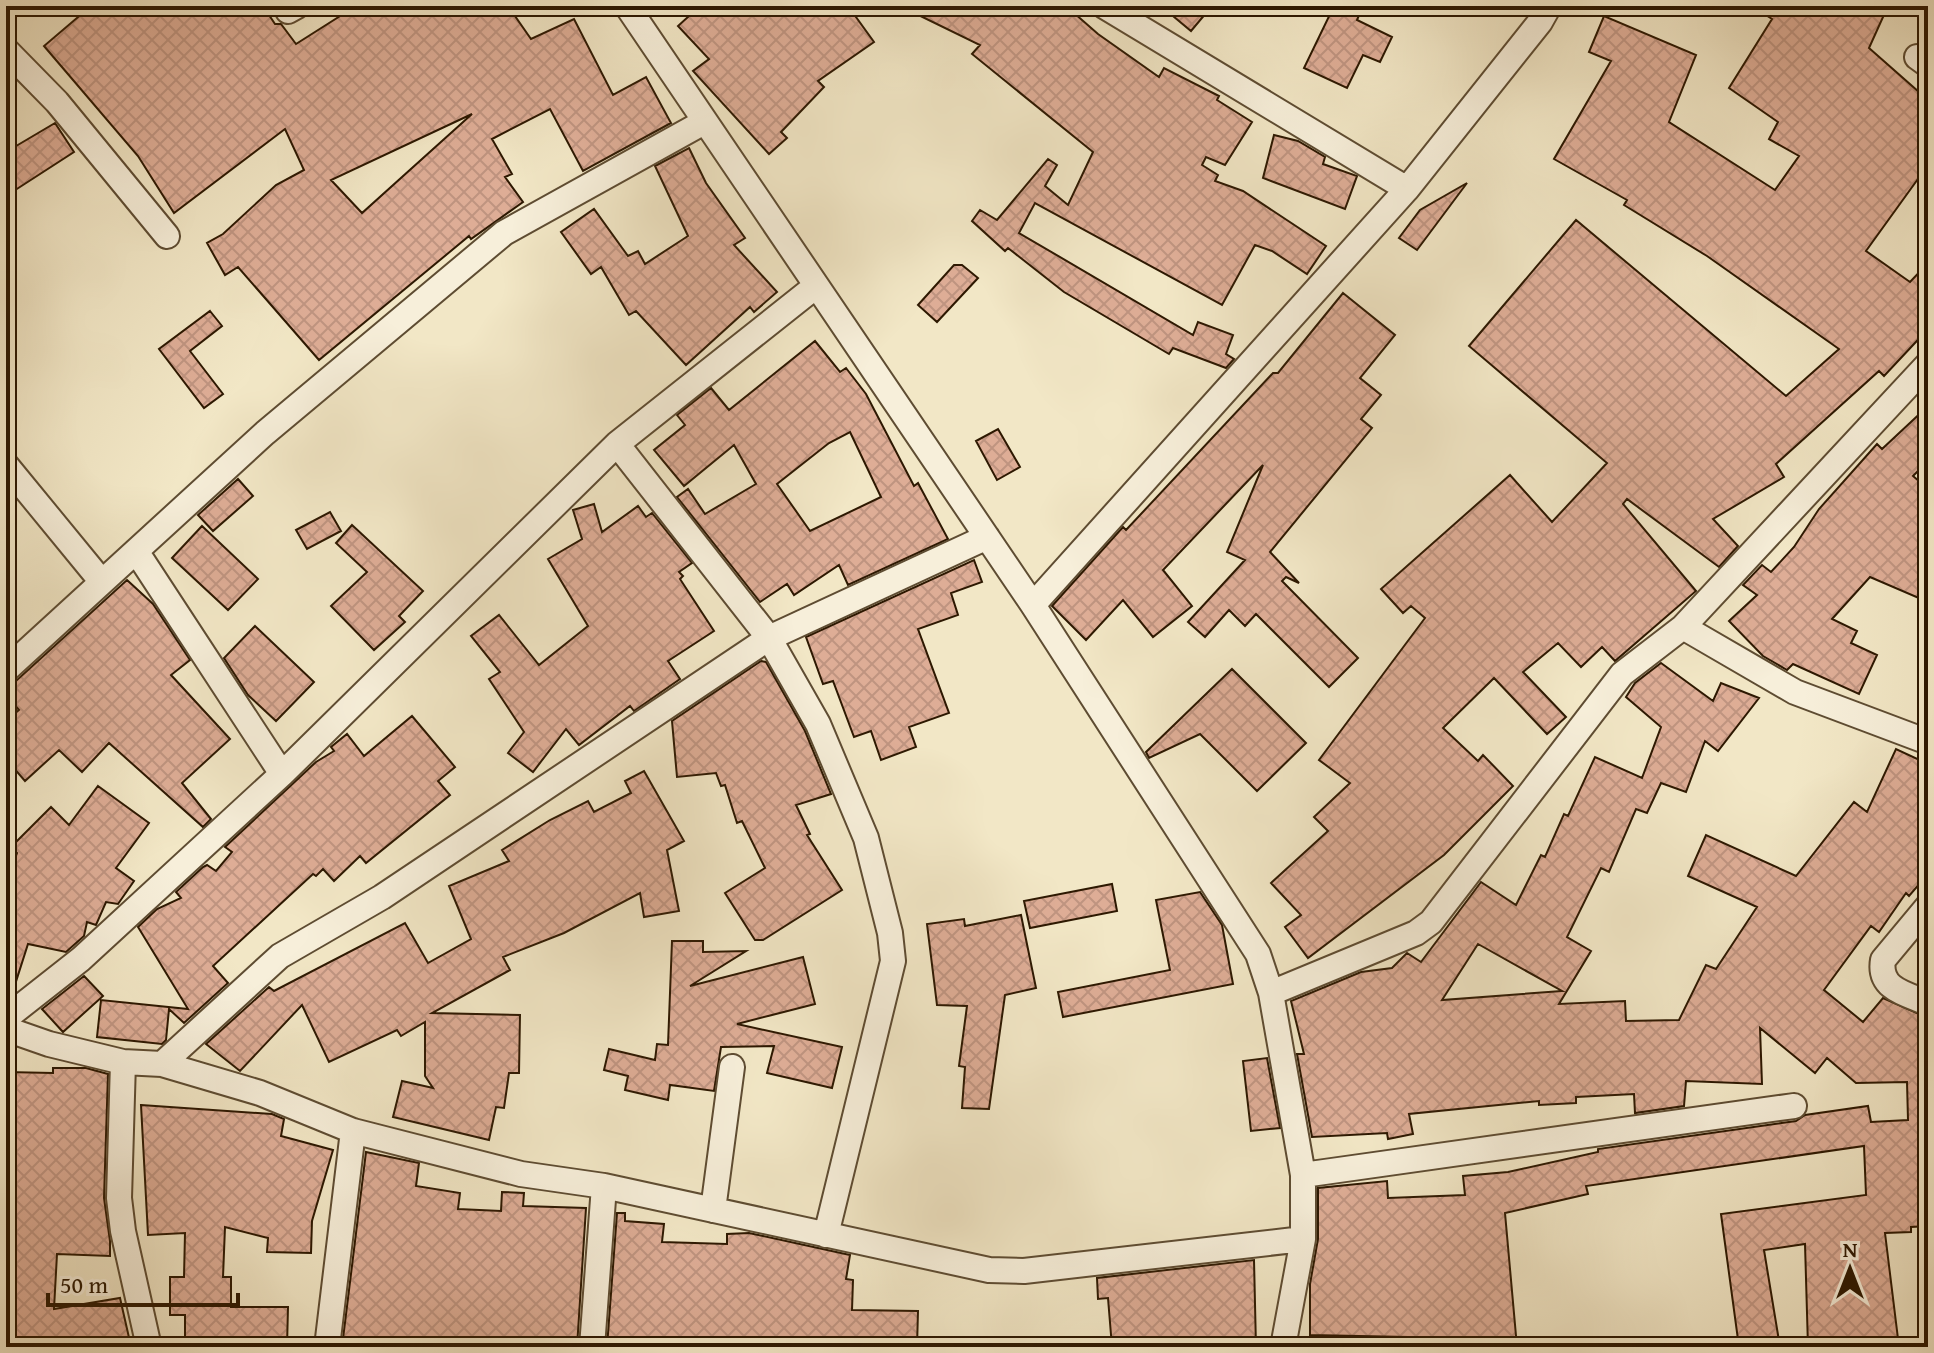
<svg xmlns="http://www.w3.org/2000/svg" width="1934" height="1353" viewBox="0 0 1934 1353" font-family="'Gentium Book Plus',serif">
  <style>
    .building { fill: url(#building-cross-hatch); stroke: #2d1801; stroke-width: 2; fill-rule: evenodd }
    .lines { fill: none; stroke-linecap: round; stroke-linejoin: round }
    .minor-casing { stroke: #5e4c32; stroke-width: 28 }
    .minor { stroke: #f7efda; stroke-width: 24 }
  </style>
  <defs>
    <pattern id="building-cross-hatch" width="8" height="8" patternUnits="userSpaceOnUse" patternTransform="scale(2)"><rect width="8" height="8" fill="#dead96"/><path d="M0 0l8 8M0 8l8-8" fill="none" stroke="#bf9480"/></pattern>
  </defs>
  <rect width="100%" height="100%" fill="#f2e7c6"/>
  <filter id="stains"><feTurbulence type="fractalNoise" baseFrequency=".0025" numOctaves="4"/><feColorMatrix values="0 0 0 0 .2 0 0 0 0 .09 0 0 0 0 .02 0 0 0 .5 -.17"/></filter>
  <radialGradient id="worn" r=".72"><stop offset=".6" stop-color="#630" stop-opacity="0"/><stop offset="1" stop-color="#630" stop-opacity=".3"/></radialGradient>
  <path class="building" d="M91,6h172l12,18h6l15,20 60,-38h152l23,33 43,-20 39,76 33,-18 25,46 -88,48 -33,-62 -58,30 20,35 -7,3 18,25 -52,37 -2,-3 -150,124 -81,-93 -13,8 -18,-32 16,-9 53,-49 28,-15 -19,-41 -111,84 -36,-57 -94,-110zM472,114l-110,99 -31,-33z
    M700,6h148l26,36 -56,39 6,6 -43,45 6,6 -18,16 -76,-83 16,-12 -31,-33z
    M900,6h166l32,28 61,43 5,-9 55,28 -2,4 35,22 -27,43 -19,-8 -4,8 16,10 -3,6 28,10 83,55 -19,28 -35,-23 -17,-6 -33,60 -187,-102 -16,30 174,102 5,-13 35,13 -7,19 8,5 -8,9 -53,-20 -4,6 -105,-62 -56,-44 -3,3 -33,-30 8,-11 17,10 51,-61 9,6 -12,21 23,19 25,-53 -121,-98 8,-9z
    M1161,6h51l-21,25z
    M1334,6h29l-6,14 35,17 -12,25 -17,-7 -16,33 -43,-20z
    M1752,6h136l-19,42 59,52v65l-62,86 44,31 18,-19v66l-44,47 -5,-5 -103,93 8,13 -71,42 25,27 -19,21 -92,-68 -4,5 73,87 -81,70 -13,-14 -21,20 -23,-24 -35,29 43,45 -19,17 -53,-56 -51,50 35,33 5,-6 30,31 -69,69 -136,103 -23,-31 16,-12 -30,-32 57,-52 -14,-14 36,-34 -31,-23 106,-142 -14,-12 -8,7 -22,-24 129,-114 42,47 55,-59 -138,-117 107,-126 210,176 53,-47 -132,-93 -83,-51 3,-5 -73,-41 57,-98 -22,-9 15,-36 92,39 -27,67 106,68 24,-34 -30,-17 9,-17 -49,-34 43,-69z
    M55,123l19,29 -68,44v-44z
    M1274,135l24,6 27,16 -2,7 34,12 -12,33 -82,-31z
    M689,148l17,35 39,55 -11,7 43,47 -23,20 -4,-5 -64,58 -50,-54 -7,4 -28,-48 -10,7 -30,-42 33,-23 34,47 10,-5 7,13 43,-28 -33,-70z
    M1467,183l-50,67 -18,-12 21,-28z
    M954,265h8l16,13 -41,44 -19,-17z
    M1343,293l52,42 -35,43 21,17 -20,24 11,9 -102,124 29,31 -13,-6 -4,4 76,77 -29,29 -73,-73 -11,12 -16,-16 -24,27 -17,-15 57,-62 -18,-8 36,-87 -100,105 29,36 -39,31 -30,-37 -37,40 -34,-34 71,-79 3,3 147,-157h5z
    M210,311l12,15 -32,25 33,43 -19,14 -45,-59z
    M815,341l25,31 6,-4 20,26 48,92 4,-3 30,56 -100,46 -9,-20 -45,30 -7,-11 -27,18 -83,-105 11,-8 17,25 51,-30 -22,-39 -50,41 -30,-36 31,-25 -8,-10 34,-27 18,22zM850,432l31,65 -71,34 -33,-47 52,-41z
    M1928,406v55l-15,15 15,13v113l-58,-25 -38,42 25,12 -6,12 26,12 -18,39 -66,-30 -6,6 -24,-14 -34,-35 28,-26 -14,-10 19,-20 9,7 23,-25 25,-38 58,-65 5,5z
    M998,429l22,38 -23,13 -21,-39z
    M238,479l15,17 -40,35 -15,-16z
    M594,504l8,28 36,-26 8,11 6,-4 40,50 -13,9 4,4 -3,3 34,52 -46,30 12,18 -46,32 -4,-5 -51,39 -13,-16 -33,43 -25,-19 16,-21 -35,-53 11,-7 -29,-36 28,-21 40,50 49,-39 -40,-67 34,-20 -9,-29z
    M330,512l11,19 -34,18 -11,-19z
    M352,525l71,66 -24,25 6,6 -31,28 -43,-44 36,-34 -31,-29z
    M202,526l56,53 -30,31 -56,-52z
    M974,560l8,22 -31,11 7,22 -40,14 31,84 -40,14 7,20 -35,13 -10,-29 -17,6 -21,-56 -10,3 -17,-47z
    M127,580l26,24 37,56 -19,15 59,64 -48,44 29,36 -8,8 -94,-84 -27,29 -23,-22 -34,31 -19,-22v-38l13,-11 -13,-15v-10l10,-4z
    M255,626l59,56 -38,39 -28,-26 -24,-37z
    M761,661l5,1 39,69 26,63 -35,11 14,29 -3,1 35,55 -79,50h-8l-30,-47 40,-25 -23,-47 -5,2 -12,-38 -4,1 -5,-13 -39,4 -5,-56z
    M1661,663l52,38 8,-18 38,15 -41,53 -13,-10 -19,51 -25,-9 -14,30 -11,-4 -27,63 -8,-4 -34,69 24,14 -32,53 66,-3 1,20 53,-1 27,-55 10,4 41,-62 -69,-31 18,-41 90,41 58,-74 13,10 29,-63 32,15v110l-19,22 -3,-3 -27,39 -8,-6 -47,64 39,32 20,-24 45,20v208l-17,1v5l-26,1 14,114h-91l-3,-103 -41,6 16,97h-41l-18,-133 145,-19 -2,-49 -278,40 2,8 -83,19 12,134h-108l-2,-10 -97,-2v-51l8,-45v-51l69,-7 1,17 77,-3 -2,-19 45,-4 90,-20v-3l198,-28 9,-6 63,-9 3,16 37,-2 -1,-38 -51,1 -29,-25 -12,15 -55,-45 2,56 -76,-3 -2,25 -49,7 -1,-19 -58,3v6l-37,2v-4l-130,13 4,20 -25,5 -1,-6 -75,4 -15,-83h7l-13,-53 70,-29 31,-4 15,-15 14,9 60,-80 35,23 25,-50 4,2 19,-43 4,2 27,-59 47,21 19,-51 -35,-30 9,-14zM1478,944l84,47 -120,9z
    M1232,669l74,74 -49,48 -57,-57 -51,24 -3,-6z
    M412,716l43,51 -17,14 12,14 -84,68 -6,-7 -26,25 -11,-12 -7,7 -3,-2 -100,92 15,17 -44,40 -15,-14 -3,31 -4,4 -65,-7 4,-37 87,9 -50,-82 19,-18 24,-11 -5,-6 27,-25 4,-2 9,6 16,-19 -7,-5 91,-85 18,-11 -3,-4 16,-13 17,22z
    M644,771l40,70 -17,9 12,61 -35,6 -4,-24 -76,40 -61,24 7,13 -78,43 88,2 -1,58h-10l-5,35 -8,-1 -7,33 -96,-23 9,-36 31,7 -8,-12v-54l-24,14 -4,-6 -68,32 -27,-57 -62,66 -34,-27 63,-57 5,4 131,-68 23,40 43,-24 -22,-53 60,-25 -7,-11 48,-30 38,-19 6,11 37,-19 -6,-12z
    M98,786l51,37 -33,45 18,13 -16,23 -12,-2 -10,23 -9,-3 -3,14 -18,16 -38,-8 -16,50 -6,4v-115l11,-30 -6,-6 40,-40 18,18z
    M1112,884l5,27 -87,17 -6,-27z
    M1200,892l22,33 11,59 -170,33 -5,-25 112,-22 -14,-70z
    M1021,915l15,73 -31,7 -16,114 -27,-1 3,-41 -6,-1 8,-60 -30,-1 -10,-81 37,-5 1,7z
    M672,941h31v11l43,-1 -56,35 113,-29 12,47 -78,20 105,23 -10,41 -65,-15 7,-27 -53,1 -7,44 -44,-6 -2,15 -43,-10 3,-14 -24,-6 5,-21 46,11 2,-16 11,1z
    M84,976l19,20 -40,36 -21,-23z
    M1267,1058l13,70 -29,3 -8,-70z
    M53,1068h33l22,6 -4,124 6,43v15l-53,-2 -3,55 66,-11 10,44 -23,5h-101l4,-157 -4,-118 47,1z
    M141,1105l131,9 12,5 -3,17 52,14 -21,71 -1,32 -44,-1 1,-14 -43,-11 -2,50h8v30h57l-1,40h-102v-32h-15v-38h14l1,-44 -37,2z
    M366,1152l53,11 -3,23 44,7 -2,16 43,2 1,-19 22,1 -1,13 63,2 -9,139h-235z
    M617,1213h8v8l39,3 -2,18 65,2v-10l22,-1 101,22 -4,24 7,1 -1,30 66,1 -1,36h-171l-35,-6 -1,6h-103z
    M1254,1260l2,87h-144l-4,-49 -10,1 -1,-21z"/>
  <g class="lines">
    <g class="minor-casing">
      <path id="minor" d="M627,6l406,599 225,349 13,39 32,182v64l-20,108
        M1104,6l303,183
        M288,11l9,-5
        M6,50l51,52 110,134
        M1917,57l11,8
        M617,444l152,194 49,86 48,114 24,95 3,28 -67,274
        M6,465l96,117
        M136,551l146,223
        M1033,605l374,-416 133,-167 9,-16
        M1683,627l112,65 133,50
        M6,670l259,-237 239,-200 200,-111
        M1928,906l-45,54c-5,29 23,34 45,43
        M1271,993l145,-60 15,-11 191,-248 61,-47 245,-263
        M6,1018l75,-59 201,-185 335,-330 199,-158
        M6,1029l43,15 74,18 39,2 98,29 93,38 168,43 83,12 385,84 35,1 279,-32
        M123,1062l-4,136 4,33 26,116
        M162,1064l118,-108 102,-59 387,-259 218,-101
        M1303,1175l491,-69
        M713,1210l19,-143
        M327,1347l26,-216
        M592,1347l12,-161"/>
    </g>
    <use href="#minor" class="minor"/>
  </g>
  <rect width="1934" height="1353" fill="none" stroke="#f2e7c6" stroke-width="32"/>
  <rect x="8" y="8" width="1918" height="1337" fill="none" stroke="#2d1801" stroke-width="4"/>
  <rect x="16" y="16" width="1902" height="1321" fill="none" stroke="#2d1801" stroke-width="2"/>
  <g transform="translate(1850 1269)" stroke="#f7efda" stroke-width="6" paint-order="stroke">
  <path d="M0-6L14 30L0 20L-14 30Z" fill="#2d1801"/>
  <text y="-12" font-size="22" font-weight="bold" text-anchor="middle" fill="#2d1801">N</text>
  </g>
  <path d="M48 1293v12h190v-12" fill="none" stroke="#2d1801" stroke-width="4"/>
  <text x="60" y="1293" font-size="24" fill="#2d1801" stroke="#f7efda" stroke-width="6" paint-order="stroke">50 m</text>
  <rect width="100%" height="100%" filter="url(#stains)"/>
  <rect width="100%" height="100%" fill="url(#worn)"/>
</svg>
